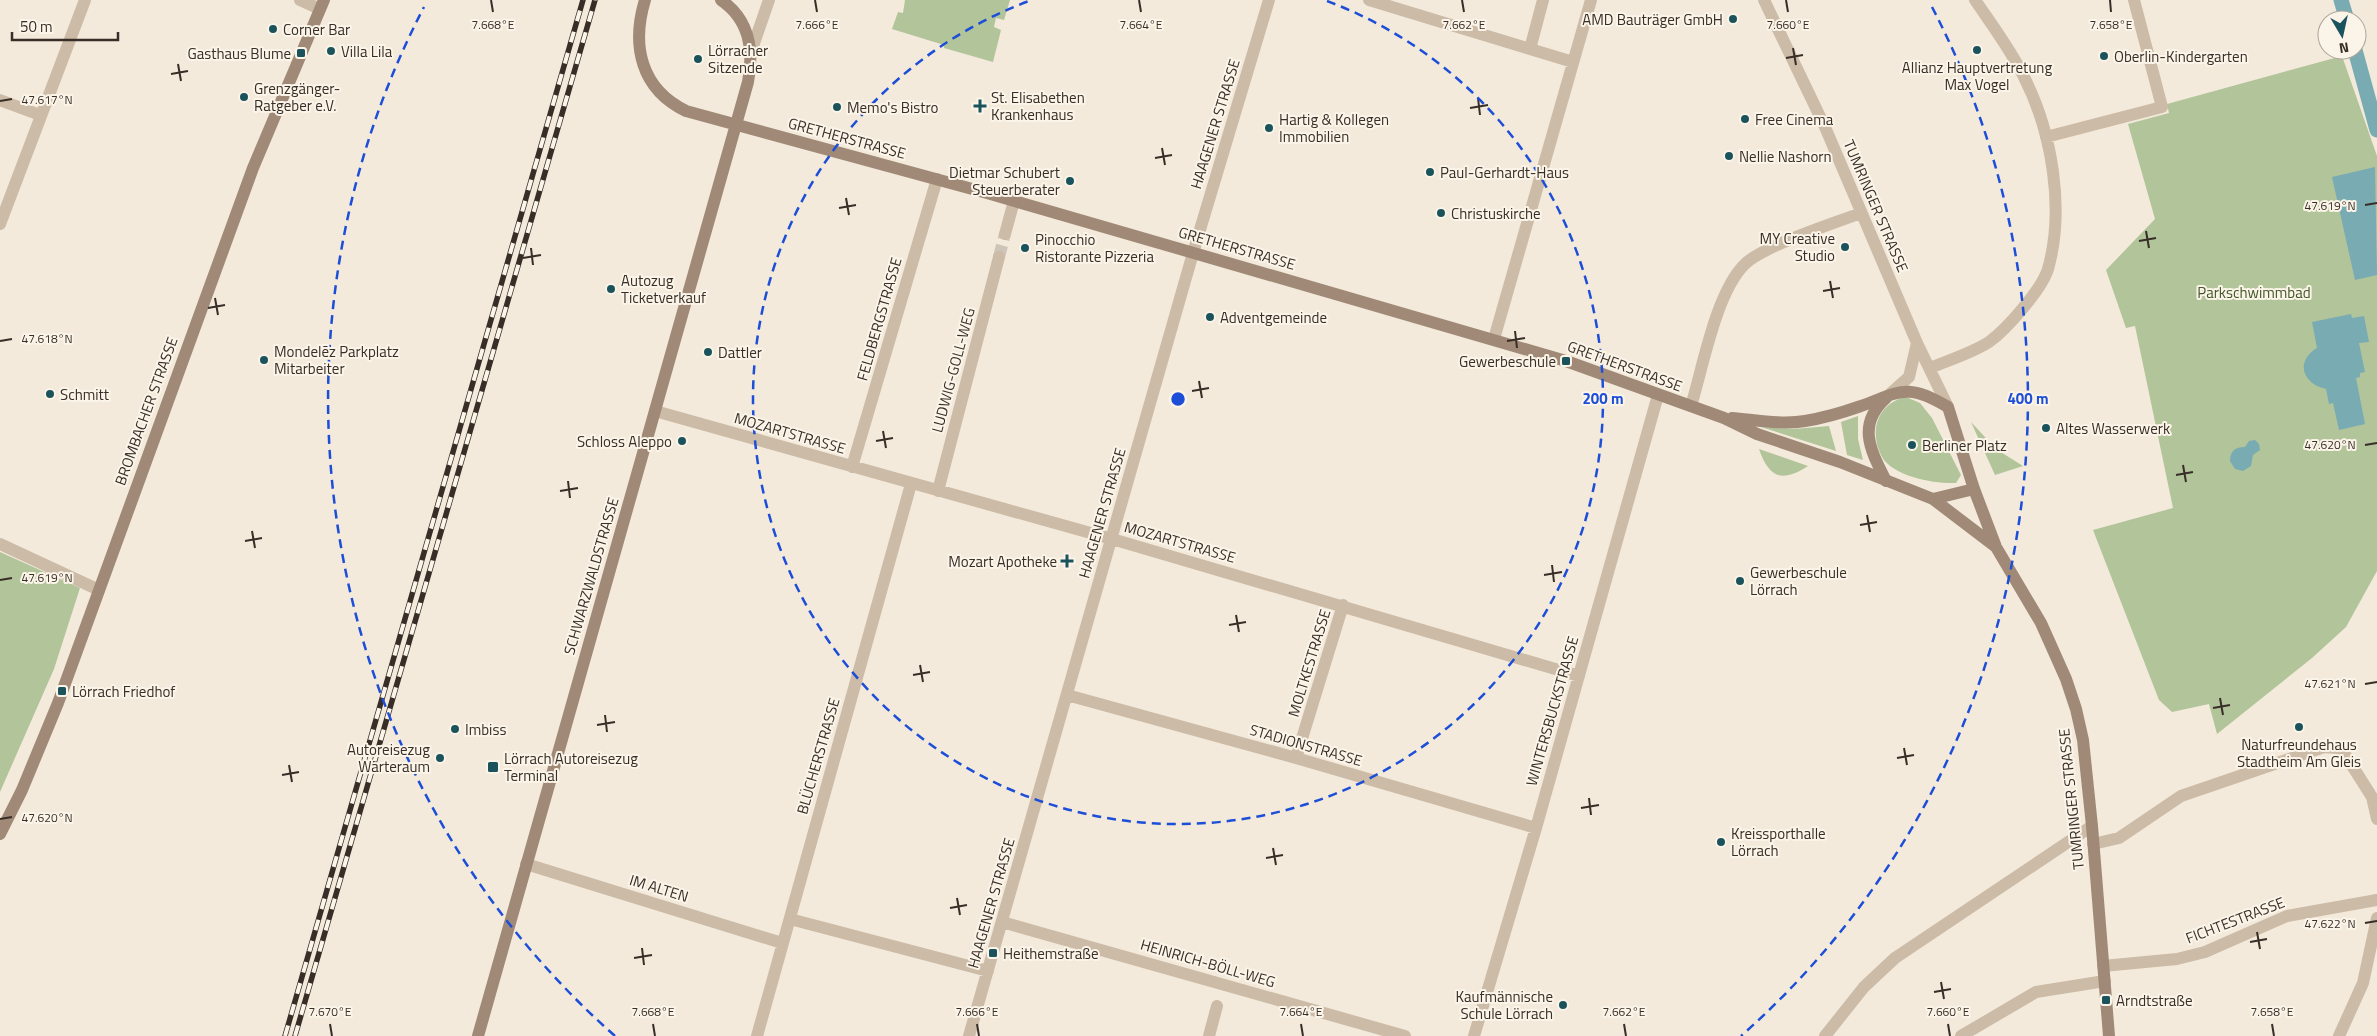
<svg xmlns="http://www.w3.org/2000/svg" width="2377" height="1036" viewBox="0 0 2377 1036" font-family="'Titillium Web',sans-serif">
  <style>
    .green { fill: #b2c49a }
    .water { fill: #78abb2 }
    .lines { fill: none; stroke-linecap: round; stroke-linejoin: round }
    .canal { stroke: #78abb2; stroke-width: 15 }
    .street-tunnel { stroke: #cec4b7; stroke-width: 12; stroke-dasharray: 12 6; stroke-linecap: butt }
    .street { stroke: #ccbba6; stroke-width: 12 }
    .secondary { stroke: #a08a77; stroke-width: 12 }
    .rail-casing { stroke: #382e27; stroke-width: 5.5 }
    .rail { stroke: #fbf4e8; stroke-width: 4; stroke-dasharray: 11; stroke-linecap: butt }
    .ticks { fill: none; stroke: #382e27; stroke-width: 2 }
    .ring { fill: none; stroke: #1d4ed8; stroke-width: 2.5; stroke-dasharray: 9 6 }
    .poi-dot { fill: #1a535c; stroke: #fbf4e8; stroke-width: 2 }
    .labels { text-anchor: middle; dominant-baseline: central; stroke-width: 4; stroke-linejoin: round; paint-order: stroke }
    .poi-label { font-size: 15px; fill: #382e27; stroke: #fbf4e8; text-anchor: start }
    .street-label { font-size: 15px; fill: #382e27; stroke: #fbf4e8 }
    .park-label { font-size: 15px; fill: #43582a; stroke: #fbf4e8 }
    .ticks-label { font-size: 12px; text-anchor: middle; fill: #382e27; stroke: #fbf4e8; stroke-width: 4; stroke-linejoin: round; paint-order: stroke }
    .centre { fill: #1d4ed8; stroke: #fbf4e8; stroke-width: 2.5 }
    .ring-label { font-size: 15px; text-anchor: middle; font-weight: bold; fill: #1d4ed8; stroke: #fbf4e8; stroke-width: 4; stroke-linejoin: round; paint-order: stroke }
  </style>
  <rect width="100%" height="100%" fill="#f3eadb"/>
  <path class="green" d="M905,0h105l-6,20 -8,-2 -2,9 7,3 -8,32 -49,-14v-3l-52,-16 6,-17 5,1z
    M2342,56l35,100v415l-31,56 -34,31 -95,76 -8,-30 -37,8 -13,-12 -66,-170 80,-22 -38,-182 -9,2 -20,-58 49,-51 -27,-95 41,-11 -2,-9z
    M1906,397l14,6 12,15 29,57 -5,8c-21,1 -62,-6 -74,-26 -14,-26 -4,-54 24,-60z
    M1858,416v23l5,21 -16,-5 -6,-33z
    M1971,422l25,27 27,17 -28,9z
    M1829,426l7,25 -75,-24 33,2z
    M1759,449l49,17c-26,17 -39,12 -49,-17z
    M0,552l80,36 -26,81 -54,123z"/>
  <path class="water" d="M2375,167l2,108 -22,5 -23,-103z
    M2351,314l1,4 12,-2 5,26 -10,1 6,29 -5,1v4l-4,1 9,46 -26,6 -6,-27 -4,1 -3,-15c-24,-5 -31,-28 -9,-41l-5,-26z
    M2255,440l4,4 1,6 -7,5 -2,11 -8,5 -8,-2 -5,-8c0,-10 5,-14 15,-14l4,-6z"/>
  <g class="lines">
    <path class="canal" d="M2341,0l6,20
      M2355,50l22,80"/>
    <path class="street-tunnel" d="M999,257l6,-23"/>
    <path class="street" d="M300,0l20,9
      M1369,0l161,49
      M1543,0l-13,49 43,13
      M1764,0l61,127 92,216 31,64
      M751,52l18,-52
      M0,100l40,15
      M2046,137l116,-30 -28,-107
      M0,224l85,-224
      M1005,234l9,-33
      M1494,339l97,-339
      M1930,368c19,-8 42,-15 59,-26 18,-13 53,-53 59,-73 17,-60 4,-137 -24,-192 -13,-27 -32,-52 -49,-77
      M1891,393l18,-16 8,-34
      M1691,406c12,-39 25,-114 54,-142 18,-18 90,-41 116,-51
      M655,411l457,128 467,137
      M852,467l85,-288
      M938,491l61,-234
      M0,544l99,46
      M1067,695l229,63 240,70
      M1296,758l47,-153
      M2093,844l26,-6 62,-42 143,-49 13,1 9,8 26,41 5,22
      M526,864l256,79
      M790,919l198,52
      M1002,922l403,114
      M2103,966l74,-7 28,-7 82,-36 90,-16
      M757,1036l154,-552
      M969,1036l224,-783 76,-253
      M1209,1036l8,-30
      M1474,1036l62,-208 122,-433
      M1825,1036l39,-49 31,-29 197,-132
      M1961,1036l75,-44 69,-11
      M2339,1036l24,-53 14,-65"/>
    <path class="secondary" d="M645,0c-14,46 -4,89 41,111l301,82 579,168 158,57 33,16 83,28 93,37 63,48
      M1886,398c-30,27 -15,53 0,83
      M1732,418c24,2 50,7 73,3 18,-3 36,-8 53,-14 41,-14 47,-26 90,0l26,82 22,58 45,76 25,56 10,30 7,31 9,86 17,210
      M1933,499l41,-10
      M0,834l22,-44 36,-87 195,-535 71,-168
      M478,1036l270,-954c6,-32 2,-62 -27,-82"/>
    <g class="rail-casing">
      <path id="rail" d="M285,1036l298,-1036
        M295,1036l300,-1036"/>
    </g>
    <use href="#rail" class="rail"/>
  </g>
  <path class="ticks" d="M491,0l2,12M815,0l2,12M1139,0l2,12M1462,0l2,12M1786,0l2,12M2110,0l1,12M1793,48l3,17M1786,58l17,-3M178,64l3,17M171,74l17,-3M1478,98l2,17M0,101l12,-2M1470,108l18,-3M1162,148l3,17M1155,158l17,-3M846,198l3,17M2365,205l12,-2M839,208l17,-3M2146,231l3,17M2139,241l17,-3M531,248l2,17M523,258l18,-3M1830,281l3,17M1823,291l17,-3M215,298l3,17M208,308l17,-3M1515,331l2,17M0,341l12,-2M1507,341l18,-3M1199,381l3,17M1192,391l17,-3M883,431l3,17M876,441l17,-3M2365,445l12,-2M2183,465l3,17M2176,475l17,-3M568,481l2,17M560,491l18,-3M1867,515l3,17M1860,525l17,-3M252,531l3,17M245,541l17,-3M1552,565l2,17M1544,575l18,-3M0,580l12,-2M1236,615l3,17M1229,625l17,-3M920,665l3,17M913,675l17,-3M2365,684l12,-2M2220,698l3,17M2213,708l17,-3M605,715l2,17M597,725l18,-3M1904,748l3,17M1897,758l17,-3M289,765l3,17M282,775l17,-3M1589,798l2,17M1581,808l18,-3M0,819l12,-2M1273,848l3,17M1266,858l17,-3M957,898l3,17M950,908l17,-3M2365,923l12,-2M2257,932l3,17M2250,942l17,-3M642,948l2,17M634,958l18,-3M1941,982l3,17M1934,992l17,-3M330,1024l2,12M653,1024l2,12M977,1024l2,12M1301,1024l2,12M1624,1024l2,12M1948,1024l2,12M2272,1024l2,12"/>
  <g class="ring">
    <path d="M1327 1A425 425 0 1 1 1029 1"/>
    <path d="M615 1036A850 850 0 0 1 424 7M1932 7A850 850 0 0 1 1741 1036"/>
  </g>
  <g class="poi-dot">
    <circle cx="1733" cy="19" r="5"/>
    <circle cx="273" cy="29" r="5"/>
    <circle cx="1977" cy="50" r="5"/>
    <circle cx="331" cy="51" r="5"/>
    <rect x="296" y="48" width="10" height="10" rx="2.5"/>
    <circle cx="2104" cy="56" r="5"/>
    <circle cx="698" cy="59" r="5"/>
    <circle cx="244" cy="97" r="5"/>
    <path d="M977.5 98.5h5v5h5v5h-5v5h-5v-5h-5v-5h5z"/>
    <circle cx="837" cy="107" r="5"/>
    <circle cx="1745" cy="119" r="5"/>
    <circle cx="1269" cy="128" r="5"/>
    <circle cx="1729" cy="156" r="5"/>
    <circle cx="1430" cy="172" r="5"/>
    <circle cx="1070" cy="181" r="5"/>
    <circle cx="1441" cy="213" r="5"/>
    <circle cx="1845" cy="247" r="5"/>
    <circle cx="1025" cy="248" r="5"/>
    <circle cx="611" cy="289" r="5"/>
    <circle cx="1210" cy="317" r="5"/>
    <circle cx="708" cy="352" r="5"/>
    <circle cx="264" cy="360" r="5"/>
    <rect x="1561" y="356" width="10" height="10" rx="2.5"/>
    <circle cx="50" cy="394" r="5"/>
    <circle cx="2046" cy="428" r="5"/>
    <circle cx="682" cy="441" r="5"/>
    <circle cx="1912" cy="445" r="5"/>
    <path d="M1064.5 553.5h5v5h5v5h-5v5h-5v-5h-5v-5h5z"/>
    <circle cx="1740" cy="581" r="5"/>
    <rect x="57" y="686" width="10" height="10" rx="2.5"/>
    <circle cx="2299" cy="727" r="5"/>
    <circle cx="455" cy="729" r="5"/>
    <circle cx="440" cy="758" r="5"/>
    <rect x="487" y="761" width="12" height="12" rx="2.5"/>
    <circle cx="1721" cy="842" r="5"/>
    <rect x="988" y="948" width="10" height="10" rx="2.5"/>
    <rect x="2101" y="995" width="10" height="10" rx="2.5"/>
    <circle cx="1563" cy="1005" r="5"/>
  </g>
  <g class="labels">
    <g class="poi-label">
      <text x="1723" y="19" text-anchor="end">AMD Bauträger GmbH</text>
      <text x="283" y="29">Corner Bar</text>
      <text x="708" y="50">Lörracher<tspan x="708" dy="17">Sitzende</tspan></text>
      <text x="341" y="51">Villa Lila</text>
      <text x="291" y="53" text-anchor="end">Gasthaus Blume</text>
      <text x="2114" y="56">Oberlin-Kindergarten</text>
      <text x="1977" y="67" text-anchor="middle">Allianz Hauptvertretung<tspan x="1977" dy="17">Max Vogel</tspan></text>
      <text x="254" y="88">Grenzgänger-<tspan x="254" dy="17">Ratgeber e.V.</tspan></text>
      <text x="991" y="97">St. Elisabethen<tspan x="991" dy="17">Krankenhaus</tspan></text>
      <text x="847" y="107">Memo's Bistro</text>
      <text x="1279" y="119">Hartig &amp; Kollegen<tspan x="1279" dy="17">Immobilien</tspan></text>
      <text x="1755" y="119">Free Cinema</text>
      <text x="1739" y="156">Nellie Nashorn</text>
      <text x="1060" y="172" text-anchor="end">Dietmar Schubert<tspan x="1060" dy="17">Steuerberater</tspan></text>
      <text x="1440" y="172">Paul-Gerhardt-Haus</text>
      <text x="1451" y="213">Christuskirche</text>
      <text x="1835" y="238" text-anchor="end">MY Creative<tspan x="1835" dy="17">Studio</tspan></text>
      <text x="1035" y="239">Pinocchio<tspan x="1035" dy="17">Ristorante Pizzeria</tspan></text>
      <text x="621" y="280">Autozug<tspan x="621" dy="17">Ticketverkauf</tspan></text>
      <text x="1220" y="317">Adventgemeinde</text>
      <text x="274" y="351">Mondelēz Parkplatz<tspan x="274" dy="17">Mitarbeiter</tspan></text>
      <text x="718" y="352">Dattler</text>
      <text x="1556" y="361" text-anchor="end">Gewerbeschule</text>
      <text x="60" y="394">Schmitt</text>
      <text x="2056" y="428">Altes Wasserwerk</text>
      <text x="672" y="441" text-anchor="end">Schloss Aleppo</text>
      <text x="1922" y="445">Berliner Platz</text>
      <text x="1057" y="561" text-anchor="end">Mozart Apotheke</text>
      <text x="1750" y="572">Gewerbeschule<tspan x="1750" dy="17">Lörrach</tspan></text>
      <text x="72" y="691">Lörrach Friedhof</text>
      <text x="465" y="729">Imbiss</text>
      <text x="2299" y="744" text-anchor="middle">Naturfreundehaus<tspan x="2299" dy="17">Stadtheim Am Gleis</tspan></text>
      <text x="430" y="749" text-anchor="end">Autoreisezug<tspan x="430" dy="17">Warteraum</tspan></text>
      <text x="504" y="758">Lörrach Autoreisezug<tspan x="504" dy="17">Terminal</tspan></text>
      <text x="1731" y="833">Kreissporthalle<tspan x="1731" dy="17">Lörrach</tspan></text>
      <text x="1003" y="953">Heithemstraße</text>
      <text x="1553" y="996" text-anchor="end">Kaufmännische<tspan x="1553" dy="17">Schule Lörrach</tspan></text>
      <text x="2116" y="1000">Arndtstraße</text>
    </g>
    <g class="street-label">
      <text transform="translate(1215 124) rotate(-73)">HAAGENER STRASSE</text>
      <text transform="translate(847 138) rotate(15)">GRETHERSTRASSE</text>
      <text transform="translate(1876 206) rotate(67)">TUMRINGER STRASSE</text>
      <text transform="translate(1237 248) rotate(16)">GRETHERSTRASSE</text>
      <text transform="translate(879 319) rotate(-74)">FELDBERGSTRASSE</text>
      <text transform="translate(1625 366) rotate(20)">GRETHERSTRASSE</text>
      <text transform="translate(953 370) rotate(-75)">LUDWIG-GOLL-WEG</text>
      <text transform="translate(146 411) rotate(-70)">BROMBACHER STRASSE</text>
      <text transform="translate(790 433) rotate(16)">MOZARTSTRASSE</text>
      <text transform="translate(1102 513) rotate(-74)">HAAGENER STRASSE</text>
      <text transform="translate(1180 542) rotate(16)">MOZARTSTRASSE</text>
      <text transform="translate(591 576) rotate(-74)">SCHWARZWALDSTRASSE</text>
      <text transform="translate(1309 663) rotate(-73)">MOLTKESTRASSE</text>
      <text transform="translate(1552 711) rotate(-74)">WINTERSBUCKSTRASSE</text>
      <text transform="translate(1306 745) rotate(16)">STADIONSTRASSE</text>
      <text transform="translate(818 756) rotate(-74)">BLÜCHERSTRASSE</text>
      <text transform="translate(2071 799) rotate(-96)">TUMRINGER STRASSE</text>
      <text transform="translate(659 888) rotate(17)">IM ALTEN</text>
      <text transform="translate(991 903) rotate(-74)">HAAGENER STRASSE</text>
      <text transform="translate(2235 920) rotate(-21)">FICHTESTRASSE</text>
      <text transform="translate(1208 963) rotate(16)">HEINRICH-BÖLL-WEG</text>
    </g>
    <g class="park-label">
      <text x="2254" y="292">Parkschwimmbad</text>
    </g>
  </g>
  <g class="ticks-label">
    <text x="1464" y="29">7.662°E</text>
    <text x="1788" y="29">7.660°E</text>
    <text x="493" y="29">7.668°E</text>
    <text x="817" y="29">7.666°E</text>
    <text x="1141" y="29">7.664°E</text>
    <text x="2111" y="29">7.658°E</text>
    <text x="47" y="104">47.617°N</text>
    <text x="2330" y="210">47.619°N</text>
    <text x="47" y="343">47.618°N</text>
    <text x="2330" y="449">47.620°N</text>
    <text x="47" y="582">47.619°N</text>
    <text x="2330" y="688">47.621°N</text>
    <text x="47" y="822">47.620°N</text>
    <text x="2330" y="928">47.622°N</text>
    <text x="330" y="1016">7.670°E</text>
    <text x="653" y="1016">7.668°E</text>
    <text x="977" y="1016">7.666°E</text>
    <text x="1301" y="1016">7.664°E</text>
    <text x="1624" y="1016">7.662°E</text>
    <text x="1948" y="1016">7.660°E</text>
    <text x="2272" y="1016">7.658°E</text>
  </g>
  <circle cx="1178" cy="399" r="8" class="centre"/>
  <g class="ring-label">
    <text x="1603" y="404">200 m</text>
    <text x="2028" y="404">400 m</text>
  </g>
  <g transform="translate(2342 35) rotate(171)"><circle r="24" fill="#fbf4e8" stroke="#ada59b"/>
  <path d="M0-4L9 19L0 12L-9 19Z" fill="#1a535c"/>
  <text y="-8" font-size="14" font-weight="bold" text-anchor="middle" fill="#382e27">N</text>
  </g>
  <path d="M12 32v8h106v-8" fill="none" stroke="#382e27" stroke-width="2.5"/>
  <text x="20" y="32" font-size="15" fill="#382e27" stroke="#fbf4e8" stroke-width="4" paint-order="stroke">50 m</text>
</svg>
